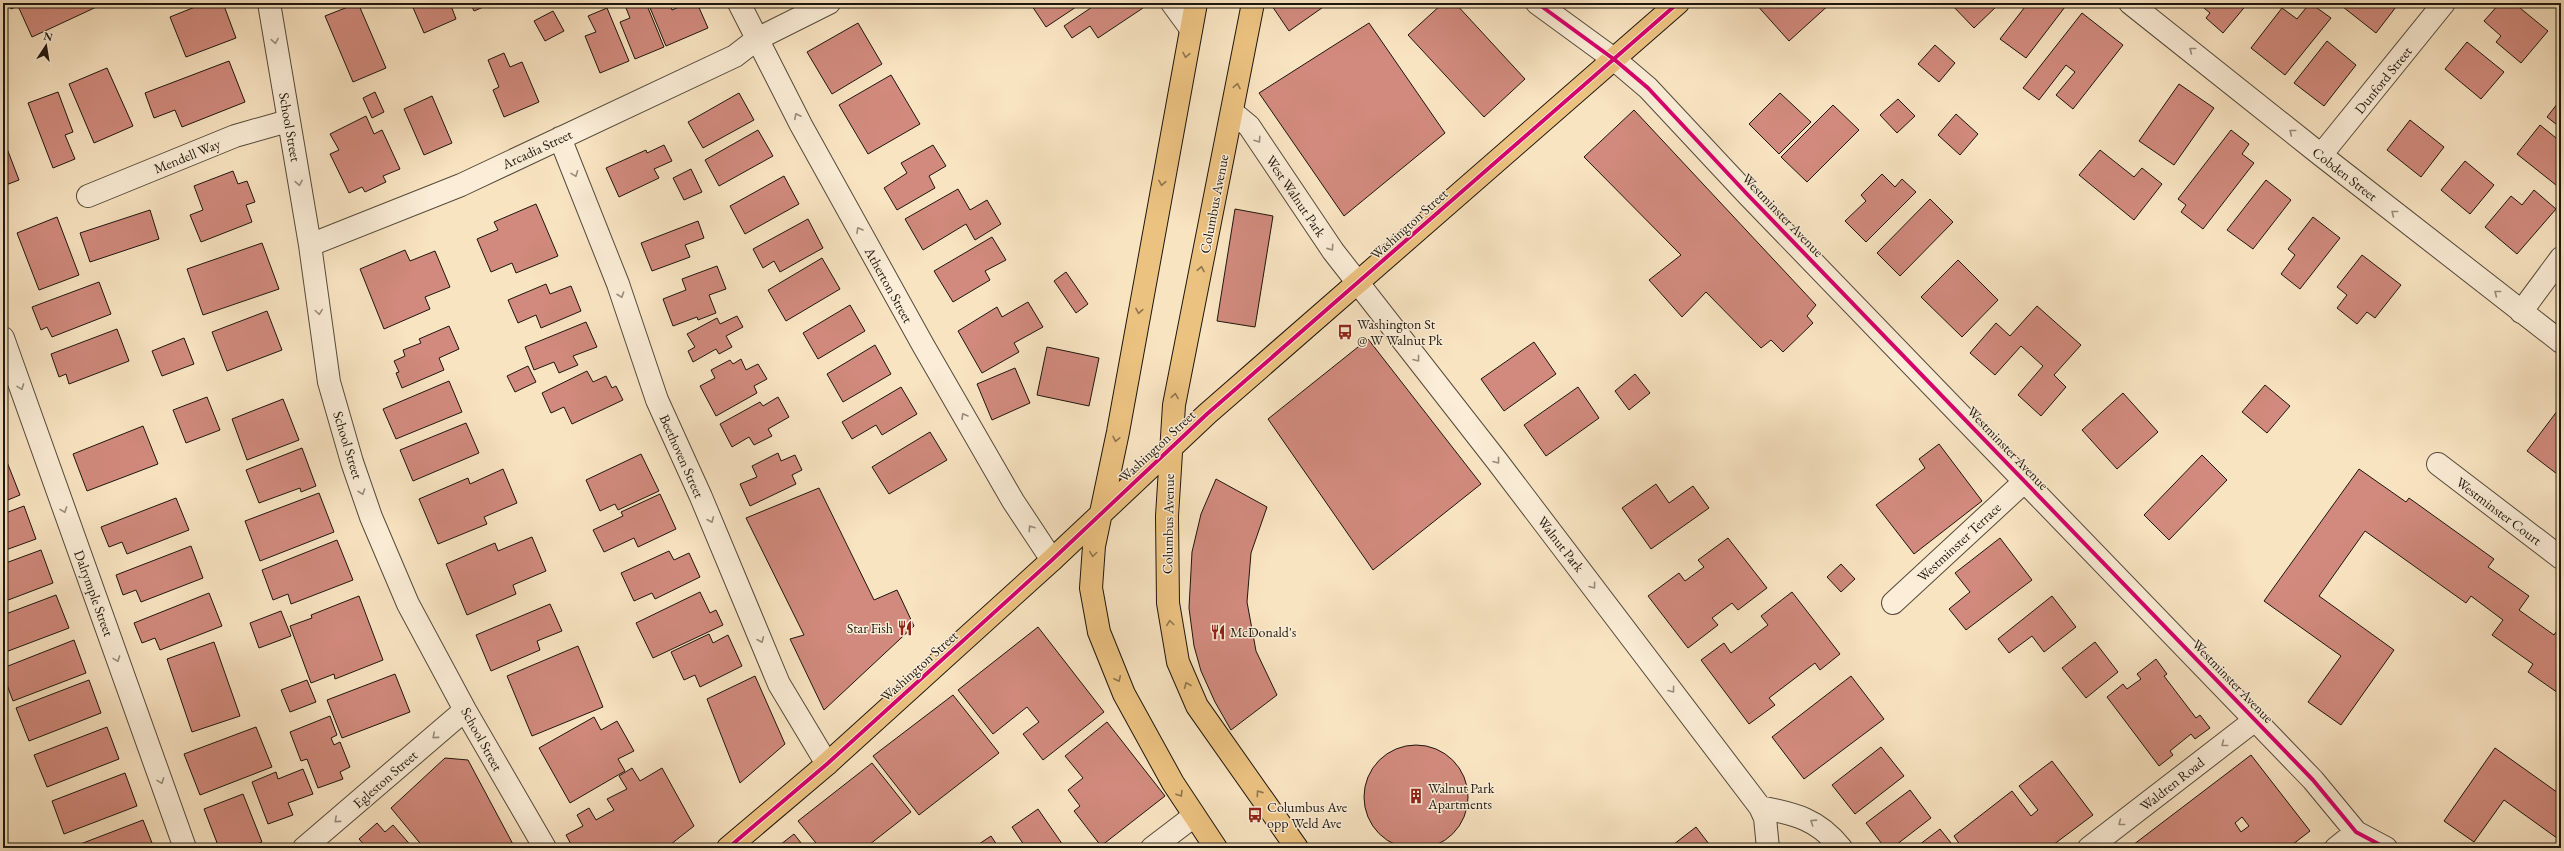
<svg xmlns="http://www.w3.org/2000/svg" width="2564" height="851" viewBox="0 0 2564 851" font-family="'EB Garamond',serif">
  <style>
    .building { fill: #d18a7d; stroke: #1d160d; fill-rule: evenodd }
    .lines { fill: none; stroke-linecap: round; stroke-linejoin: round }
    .street-casing { stroke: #544a3a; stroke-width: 24 }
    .primary-casing { stroke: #1d160d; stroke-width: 24 }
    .street { stroke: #fbedd7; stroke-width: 22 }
    .primary { stroke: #ecc281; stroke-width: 22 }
    .cycleway-casing { stroke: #fbedd7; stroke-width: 6 }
    .cycleway { stroke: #d6006c; stroke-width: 4 }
    .oneway { stroke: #978c7c }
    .oneway2 { stroke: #8f754d }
    .labels { text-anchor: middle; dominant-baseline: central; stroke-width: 3; stroke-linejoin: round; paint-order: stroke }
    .street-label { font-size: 14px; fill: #1d160d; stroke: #fbedd7 }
    .poi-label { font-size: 14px; fill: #1d160d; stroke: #fbedd7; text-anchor: start }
  </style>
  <rect width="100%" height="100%" fill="#f9e4c2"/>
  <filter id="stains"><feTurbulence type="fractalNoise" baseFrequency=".005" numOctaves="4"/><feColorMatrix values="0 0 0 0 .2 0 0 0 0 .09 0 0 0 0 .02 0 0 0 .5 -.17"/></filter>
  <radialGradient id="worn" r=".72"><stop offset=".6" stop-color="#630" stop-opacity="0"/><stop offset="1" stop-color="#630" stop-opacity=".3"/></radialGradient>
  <path class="building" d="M8,3h97l-73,34 -14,-31 -7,3z
    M205,3h18l13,35 -50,19 -16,-40z
    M358,3l28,65 -33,14 -28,-66z
    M411,3h39l6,16 -32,14z
    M470,3h23l-19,8z
    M624,3h22l18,44 -29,12 -15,-37 10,-4z
    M648,3h21l3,7 16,-7h9l11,25 -42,18z
    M1030,3h52l-36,24z
    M1098,3h42l3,5 -45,30 -8,-12 -18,12 -8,-12z
    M1270,3h59l-40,28z
    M1443,3h12l70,76 -41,38 -76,-82z
    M1755,3h76l-42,38z
    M1950,3h50l-26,25z
    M2028,3h40l-42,55 -26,-19z
    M2198,3h50l-25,30 -17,-15 4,-5z
    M2310,3l21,15 -46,57 -34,-27 31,-40 15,11z
    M2338,3h61l-23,30z
    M2500,3h14l34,28 -27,32 -25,-21 5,-6 -17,-15z
    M607,8l22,53 -29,12 -15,-37 11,-4 -8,-16z
    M553,11l11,20 -19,10 -11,-20z
    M2082,13l41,32 -50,64 -17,-14 19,-23 -9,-7 -27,35 -16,-12z
    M858,23l24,41 -50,30 -25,-42z
    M1369,23l76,110 -101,83 -85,-123z
    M2327,41l29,24 -32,41 -30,-23z
    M2467,42l37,30 -23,27 -36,-30z
    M1935,45l20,18 -16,19 -21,-18z
    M504,53l6,14 12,-5 17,40 -35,15 -11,-27 6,-3 -11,-27z
    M229,61l16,41 -63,25 -7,-17 -21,8 -9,-25z
    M107,68l26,58 -39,17 -25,-59z
    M891,75l29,49 -52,30 -29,-49z
    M2179,84l35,24 -40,57 -35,-24z
    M58,92l15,40 -8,3 10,24 -22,9 -25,-65z
    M375,92l9,20 -12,6 -9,-20z
    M739,93l15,27 -51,28 -15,-26z
    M1780,93l31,29 -32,32 -30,-30z
    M432,96l20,47 -28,12 -20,-46z
    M1898,99l17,17 -18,17 -17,-18z
    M2561,99v29l-14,-11z
    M1833,105l26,25 -52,52 -26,-25z
    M1634,110l182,195 -9,11 6,7 -30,29 -12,-12 -10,8 -55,-56 -24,25 -33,-37 32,-25 -97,-98z
    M1956,114l22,20 -18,21 -22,-20z
    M366,116l8,18 8,-4 18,39 -17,7 3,6 -21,10 -3,-5 -13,6 -19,-39 9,-4 -9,-16z
    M2410,120l34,27 -23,30 -34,-27z
    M2540,125l21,17v47l-44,-35z
    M758,130l15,26 -54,30 -14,-26z
    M2231,130l18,14 -7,10 12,9 -51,66 -22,-17 5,-7 -8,-6z
    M3,138l16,42 -16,6z
    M664,145l8,16 -18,8 5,9 -40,19 -13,-29 40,-18 1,3z
    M933,145l13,21 -17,10 6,12 -38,22 -13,-22 23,-15 -6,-10z
    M2100,150l34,27 8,-9 20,16 -28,36 -55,-45z
    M2465,161l29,24 -24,29 -29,-24z
    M691,169l11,23 -18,8 -11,-22z
    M233,171l5,13 9,-3 8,21 -9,3 6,17 -51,20 -11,-27 13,-5 -9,-24z
    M1882,174l13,13 7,-8 14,13 -50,50 -21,-21 21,-20 -5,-6z
    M784,176l15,28 -54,30 -15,-28z
    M2266,180l25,20 -38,49 -26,-19z
    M958,189l12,21 17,-10 14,24 -26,16 -9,-16 -43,26 -18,-31z
    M2534,190l22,19 -39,45 -32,-27 26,-31 11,9z
    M1930,199l23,23 -53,54 -23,-23z
    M536,204l22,52 -42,17 -4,-10 -21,9 -14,-33 21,-9 -4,-8z
    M1235,209l38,7 -18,111 -38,-6z
    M150,210l9,29 -69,23 -10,-29z
    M57,217l22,58 -40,15 -22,-57z
    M2313,217l27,21 -40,51 -19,-15 14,-19 -7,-6z
    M808,219l15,29 -43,24 -6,-11 -11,7 -10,-19z
    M698,221l6,17 -19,7 5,12 -38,14 -11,-28z
    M992,237l14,23 -21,11 5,9 -37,22 -19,-31z
    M262,243l17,46 -76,26 -16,-46z
    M405,250l5,11 25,-10 15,36 -25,10 5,12 -46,20 -24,-60z
    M2362,255l39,30 -26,33 -8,-6 -10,12 -20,-16 10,-13 -10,-8z
    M822,258l18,31 -54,32 -18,-31z
    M1958,260l40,40 -36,37 -41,-40z
    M717,266l9,23 -17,6 7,18 -18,7 -1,-3 -24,9 -10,-27 23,-9 -4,-11z
    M1066,272l22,32 -12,9 -22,-32z
    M99,282l12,32 -59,23 -5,-10 -6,3 -9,-23z
    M546,284l4,10 21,-8 10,25 -40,17 -5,-13 -18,8 -10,-23z
    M1028,302l15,25 -29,16 5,9 -37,21 -24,-42 39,-24 5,10z
    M850,305l15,26 -47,28 -15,-26z
    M2037,306l44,39 -27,30 12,12 -25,29 -23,-21 25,-29 -22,-20 -26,29 -25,-22 26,-30 14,13z
    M267,311l15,39 -55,21 -15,-39z
    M737,316l6,11 -17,9 6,11 -13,7 -3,-5 -23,13 -5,-11 7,-4 -8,-13 30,-16 3,6z
    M586,322l11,25 -24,9 5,9 -19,8 -5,-11 -20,8 -9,-23z
    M449,326l10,23 -20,9 5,12 -42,18 -6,-15 3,-1 -5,-11 11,-5 -2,-6 18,-7 -2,-4z
    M117,329l12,32 -60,23 -3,-10 -7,3 -8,-23z
    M184,338l10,26 -32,12 -10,-25z
    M1368,339l113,145 -108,86 -105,-151z
    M1534,342l22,32 -52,37 -23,-32z
    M875,345l16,29 -48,28 -16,-28z
    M1047,347l52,11 -10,48 -52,-11z
    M741,359l5,11 12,-6 9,15 -13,7 3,7 -41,23 -16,-30 15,-8 -4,-8 19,-10 3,4z
    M528,366l8,16 -21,10 -8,-16z
    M1015,368l15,35 -38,17 -15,-36z
    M587,371l6,11 13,-6 6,12 4,-2 7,14 -51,24 -8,-17 -13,6 -9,-20z
    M1635,374l15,19 -21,17 -14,-19z
    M449,381l13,31 -66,27 -13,-30z
    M2265,385l25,21 -23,27 -25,-21z
    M901,387l16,27 -35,21 -6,-10 -24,14 -10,-17z
    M1578,387l21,31 -53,38 -22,-31z
    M2123,393l35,39 -41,37 -35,-39z
    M207,397l13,33 -34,13 -13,-33z
    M778,397l11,20 -21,12 4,7 -18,9 -5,-8 -17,10 -12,-23 40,-22 3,4z
    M283,399l16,41 -52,20 -15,-41z
    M2561,406v62l-4,6 -30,-23z
    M466,423l13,30 -66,28 -13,-31z
    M143,426l15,38 -71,27 -14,-37z
    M930,432l17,28 -58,34 -17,-27z
    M1939,444l43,57 -68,53 -38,-49 49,-37 -6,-9z
    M302,448l14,38 -15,6 -1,-4 -41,15 -13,-33z
    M778,453l3,8 14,-6 7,15 -10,5 4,9 -46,22 -10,-22 17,-7 -5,-11z
    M641,454l18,37 -41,19 -3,-6 -15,7 -14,-31z
    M2202,455l25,25 -58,60 -25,-25z
    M7,462l13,33 -17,7v-38z
    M503,469l14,34 -33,14 3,7 -49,20 -19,-45 49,-21 2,6z
    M2359,469l47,33 3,-4 85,61 -6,8 41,29 -10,14 35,25 4,-6 3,2v64l-33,-23 5,-8 -41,-29 11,-15 -32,-24 -5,7 -101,-72 -46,65 75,54 -53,75 -33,-23 33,-46 -77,-55z
    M1216,479l51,28 -16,46 -4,49 9,49 21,44 -46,35 -16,-28 -14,-31 -7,-25 -5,-38 3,-56 9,-38z
    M1656,484l13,19 24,-17 16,22 -58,41 -29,-41z
    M819,488l55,112 23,-10 17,36 -90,84 -34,-71 14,-4 -58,-117z
    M319,493l15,39 -74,29 -15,-40z
    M660,494l16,35 -38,18 -4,-9 -30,14 -11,-22 30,-14 -2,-4z
    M176,498l13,32 -62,24 -5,-12 -13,5 -8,-20z
    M24,506l12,33 -33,12v-37z
    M532,537l14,34 -33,14 3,9 -49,21 -21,-51 49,-21 3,8z
    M1728,538l39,50 -29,22 -6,-7 -20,15 6,7 -30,23 -40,-52 31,-23 6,8 19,-14 -6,-7z
    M2000,538l32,42 -66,50 -17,-21 21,-17 -15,-19z
    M337,540l16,40 -62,24 -3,-10 -15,6 -11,-30z
    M191,546l12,32 -62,24 -5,-12 -13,5 -7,-20z
    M41,550l12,33 -50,19v-38z
    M669,551l5,9 15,-7 11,24 -45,22 -3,-6 -18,8 -13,-28z
    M1841,564l14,15 -14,13 -14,-15z
    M700,592l10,21 6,-3 7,15 -70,33 -17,-35z
    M1792,592l48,62 -20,16 -5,-7 -46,35 6,7 -26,19 -48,-64 23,-17 7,10 37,-28 -7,-9z
    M209,593l13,33 -62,24 -5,-12 -13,5 -8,-20z
    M56,595l13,33 -66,25v-38z
    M359,596l24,64 -48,19 -1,-5 -23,9 -21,-57 22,-8 -1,-3z
    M2052,596l24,31 -32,25 -12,-16 -23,17 -11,-14z
    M550,604l12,27 -25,10 3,9 -49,21 -15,-36z
    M281,611l10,25 -32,12 -9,-25z
    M1038,627l66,85 -61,48 -20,-26 16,-12 -12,-15 -34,27 -35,-44z
    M709,634l4,9 15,-8 14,31 -42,21 -5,-12 -11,5 -13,-28z
    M74,640l12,33 -73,28 -10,-27v-6z
    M214,642l26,74 -48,16 -25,-73z
    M2095,642l23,30 -32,26 -24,-30z
    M578,646l25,61 -71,29 -25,-60z
    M2156,659l11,15 -3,2 32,42 4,-3 10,13 -15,11 -4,-5 -21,17 3,4 -14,11 -52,-69 16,-13 4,5 14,-10 -4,-5z
    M395,674l15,38 -68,26 -15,-38z
    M755,676l30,68 -45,39 -33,-84z
    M1851,676l33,43 -80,60 -32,-42z
    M89,680l12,33 -72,28 -13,-33z
    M307,680l9,22 -26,10 -9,-22z
    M953,695l46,58 -80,62 -46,-59z
    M330,716l7,19 -6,3 3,7 6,-3 10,25 -10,5 3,7 -25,9 -11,-29 -6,2 -11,-29z
    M594,717l7,13 16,-9 17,30 -16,8 7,12 -55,32 -31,-55z
    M1107,722l58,74 -64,50 -27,-35 6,-5 -12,-16 15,-12 -18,-22z
    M107,727l12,32 -72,28 -13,-32z
    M256,727l16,40 -72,28 -16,-41z
    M1364 797a52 52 0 1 1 104 0a52 52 0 1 1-104 0Z
    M1881,747l23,29 -49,38 -23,-29z
    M2495,748l66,47v46l-57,-41 -30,42 -30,-21z
    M2251,755l59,76 -22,17h-159zM2242,817l7,9 -8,6 -6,-9z
    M445,758l23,2 47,88h-91l-33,-40z
    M2052,761l41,54 -44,33h-87l-8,-12 58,-45 19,25 7,-6 -19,-24z
    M872,763l39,49 -46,36h-45l-22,-27z
    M632,768l8,13 22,-13 32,58 -28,22h-93l-7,-13 17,-9 -6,-11 12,-7 7,12 18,-10 -7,-11 20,-10 -8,-13z
    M303,769l10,25 -25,9 5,12 -25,9 -16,-42 24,-10 2,7z
    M125,773l12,33 -73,28 -12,-33z
    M1910,790l21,28 -39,30h-7l-19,-25z
    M243,794l19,48 -16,6h-27l-15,-39z
    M1038,809l27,39h-39l-14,-21z
    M143,820l11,28h-84z
    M377,823l8,9 8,-7 20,23h-46l-8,-9z
    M1696,827l16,21h-43z
    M1940,829l15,19h-40z
    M794,834l11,14h-29z
    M991,836l8,12h-26z"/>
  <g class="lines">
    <g class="street-casing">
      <path id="street" d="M269,3l41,242 19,137 23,80 19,55 37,87 57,106 80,138
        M739,3l62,122 122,220 90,156 39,59
        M1172,3l19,26
        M1537,3l78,57 33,28 99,106 566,586 43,52 30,16
        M2130,3l191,152 240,187
        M1232,112l17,14 84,125 164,210 263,346 5,11 3,30
        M560,138l58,146 39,116 44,97 78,187 48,80
        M2321,155l123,-152
        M88,196l147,-60 53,-15
        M310,245l151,-60 274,-129 22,-17 72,-36
        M2521,312l40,-54
        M3,338l182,510
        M2438,464l123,94
        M1893,603l132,-122
        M1760,807c35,7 58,12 81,41
        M304,848l161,-138
        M1152,848l42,-32
        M2089,848l166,-128
        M2336,848l20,-16"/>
    </g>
    <g class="primary-casing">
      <path id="primary" d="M1196,3l-78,429 -24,114 -3,42 8,44 25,62 49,89 43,65
        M1253,3l-79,402 -7,111 1,87 10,59 19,44 100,142
        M728,848l99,-84 225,-204 155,-146 471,-411"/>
    </g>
    <use href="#street" class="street"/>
    <use href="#primary" class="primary"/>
    <g class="cycleway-casing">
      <path id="cycleway" d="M1537,3l78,57 33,28 99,106 566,586 43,52 30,16
        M728,848l99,-84 225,-204 155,-146 471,-411"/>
    </g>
    <use href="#cycleway" class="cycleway"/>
  </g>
  <defs><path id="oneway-chevron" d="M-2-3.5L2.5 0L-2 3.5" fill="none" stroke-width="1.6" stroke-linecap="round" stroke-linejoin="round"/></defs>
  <g class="oneway">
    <use href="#oneway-chevron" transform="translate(275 41) rotate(80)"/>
    <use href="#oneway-chevron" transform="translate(2192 50) rotate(-142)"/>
    <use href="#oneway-chevron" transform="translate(797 116) rotate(-117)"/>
    <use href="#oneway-chevron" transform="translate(2292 132) rotate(-141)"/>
    <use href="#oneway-chevron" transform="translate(1258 140) rotate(56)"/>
    <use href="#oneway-chevron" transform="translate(575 174) rotate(69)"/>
    <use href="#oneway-chevron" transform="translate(299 183) rotate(80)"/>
    <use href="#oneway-chevron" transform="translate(2394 213) rotate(-142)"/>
    <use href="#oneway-chevron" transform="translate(859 230) rotate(-119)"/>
    <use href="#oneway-chevron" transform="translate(1331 248) rotate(55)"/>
    <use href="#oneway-chevron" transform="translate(2497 293) rotate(-142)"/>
    <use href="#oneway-chevron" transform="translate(621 295) rotate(71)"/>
    <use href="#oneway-chevron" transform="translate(319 312) rotate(82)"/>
    <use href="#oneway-chevron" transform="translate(1417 359) rotate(52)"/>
    <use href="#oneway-chevron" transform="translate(21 387) rotate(70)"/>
    <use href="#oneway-chevron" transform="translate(964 416) rotate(-120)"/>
    <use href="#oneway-chevron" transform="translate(1497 461) rotate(52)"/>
    <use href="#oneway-chevron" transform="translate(362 492) rotate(71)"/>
    <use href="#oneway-chevron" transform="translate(64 510) rotate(70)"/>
    <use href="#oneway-chevron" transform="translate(711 520) rotate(67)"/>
    <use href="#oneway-chevron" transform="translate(1031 528) rotate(-124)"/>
    <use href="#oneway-chevron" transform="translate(1593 586) rotate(53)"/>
    <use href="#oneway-chevron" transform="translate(761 640) rotate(67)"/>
    <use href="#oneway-chevron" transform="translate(117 659) rotate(70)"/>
    <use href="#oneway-chevron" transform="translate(1672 690) rotate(53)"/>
    <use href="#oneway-chevron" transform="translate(435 736) rotate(139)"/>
    <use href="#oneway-chevron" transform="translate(2224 744) rotate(142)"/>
    <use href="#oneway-chevron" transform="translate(161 781) rotate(70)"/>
    <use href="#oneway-chevron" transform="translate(337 820) rotate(139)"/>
    <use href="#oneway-chevron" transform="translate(1813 822) rotate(-147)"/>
    <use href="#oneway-chevron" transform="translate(2121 823) rotate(142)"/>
  </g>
  <g class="oneway2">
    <use href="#oneway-chevron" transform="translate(1186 55) rotate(101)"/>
    <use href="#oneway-chevron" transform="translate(1237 86) rotate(-79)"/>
    <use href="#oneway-chevron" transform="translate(1162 183) rotate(100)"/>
    <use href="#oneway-chevron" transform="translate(1201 269) rotate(-79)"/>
    <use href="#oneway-chevron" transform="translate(1139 311) rotate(100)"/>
    <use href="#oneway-chevron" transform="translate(1175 396) rotate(-81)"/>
    <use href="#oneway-chevron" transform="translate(1116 439) rotate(102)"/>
    <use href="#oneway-chevron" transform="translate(1093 554) rotate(98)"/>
    <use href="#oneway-chevron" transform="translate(1170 623) rotate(-98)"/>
    <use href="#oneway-chevron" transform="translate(1118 679) rotate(65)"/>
    <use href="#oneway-chevron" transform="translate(1187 685) rotate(-112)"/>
    <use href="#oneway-chevron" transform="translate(1259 793) rotate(-125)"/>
    <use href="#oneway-chevron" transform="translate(1180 794) rotate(58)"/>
  </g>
  <defs>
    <g id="bus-bare" transform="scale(1.2)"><path d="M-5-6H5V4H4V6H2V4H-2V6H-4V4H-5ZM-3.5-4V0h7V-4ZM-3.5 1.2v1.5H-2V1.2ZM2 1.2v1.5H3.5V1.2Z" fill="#8f2418" stroke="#fbedd7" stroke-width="2.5" paint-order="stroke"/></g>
    <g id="restaurant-bare" transform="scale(1.2)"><path d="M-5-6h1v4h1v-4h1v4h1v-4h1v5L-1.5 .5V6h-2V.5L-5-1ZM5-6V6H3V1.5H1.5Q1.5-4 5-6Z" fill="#8f2418" stroke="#fbedd7" stroke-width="2.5" paint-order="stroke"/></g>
    <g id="building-bare" transform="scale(1.2)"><path d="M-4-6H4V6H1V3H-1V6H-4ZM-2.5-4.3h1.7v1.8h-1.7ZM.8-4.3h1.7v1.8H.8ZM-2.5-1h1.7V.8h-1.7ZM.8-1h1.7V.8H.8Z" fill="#8f2418" stroke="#fbedd7" stroke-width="2.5" paint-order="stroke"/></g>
  </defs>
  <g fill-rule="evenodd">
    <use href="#bus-bare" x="1345" y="332"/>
    <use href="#restaurant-bare" x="905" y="628"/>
    <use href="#restaurant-bare" x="1218" y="632"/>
    <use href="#building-bare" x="1416" y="796"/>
    <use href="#bus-bare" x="1255" y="815"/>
  </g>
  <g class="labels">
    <g class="street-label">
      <text transform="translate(2383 80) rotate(-51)">Dunford Street</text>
      <text transform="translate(290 127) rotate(80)">School Street</text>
      <text transform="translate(537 149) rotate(-25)">Arcadia Street</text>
      <text transform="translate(187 156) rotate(-22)">Mendell Way</text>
      <text transform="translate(2345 174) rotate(38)">Cobden Street</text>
      <text transform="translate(1296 196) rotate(56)">West Walnut Park</text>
      <text transform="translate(1214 204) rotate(-79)">Columbus Avenue</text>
      <text transform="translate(1783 215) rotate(46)">Westminster Avenue</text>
      <text transform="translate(1409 224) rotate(-42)">Washington Street</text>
      <text transform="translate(889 285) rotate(61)">Atherton Street</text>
      <text transform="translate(348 445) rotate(73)">School Street</text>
      <text transform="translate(1157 446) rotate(-43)">Washington Street</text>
      <text transform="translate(2008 448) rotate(46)">Westminster Avenue</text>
      <text transform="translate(682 456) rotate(66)">Beethoven Street</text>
      <text transform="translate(2499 511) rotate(37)">Westminster Court</text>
      <text transform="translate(1168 524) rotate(-89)">Columbus Avenue</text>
      <text transform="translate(1959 542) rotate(-43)">Westminster Terrace</text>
      <text transform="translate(1561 544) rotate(52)">Walnut Park</text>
      <text transform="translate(94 593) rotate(70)">Dalrymple Street</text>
      <text transform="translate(919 666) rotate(-42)">Washington Street</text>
      <text transform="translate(2233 681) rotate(46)">Westminster Avenue</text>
      <text transform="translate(482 739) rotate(61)">School Street</text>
      <text transform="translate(385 779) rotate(-41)">Egleston Street</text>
      <text transform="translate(2172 784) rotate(-38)">Waldren Road</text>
    </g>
    <g class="poi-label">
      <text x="1357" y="324">Washington St<tspan x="1357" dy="16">@ W Walnut Pk</tspan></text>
      <text x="893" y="628" text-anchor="end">Star Fish</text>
      <text x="1230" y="632">McDonald's</text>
      <text x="1428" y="788">Walnut Park<tspan x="1428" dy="16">Apartments</tspan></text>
      <text x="1267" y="807">Columbus Ave<tspan x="1267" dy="16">opp Weld Ave</tspan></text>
    </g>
  </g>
  <rect width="2564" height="851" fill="none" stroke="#f9e4c2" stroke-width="16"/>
  <rect x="4" y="4" width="2556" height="843" fill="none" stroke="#1d160d" stroke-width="2"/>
  <rect x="8" y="8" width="2548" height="835" fill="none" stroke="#1d160d"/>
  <g transform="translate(46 46) rotate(12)" stroke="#fbedd7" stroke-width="3" paint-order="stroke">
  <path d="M0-3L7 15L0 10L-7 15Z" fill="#1d160d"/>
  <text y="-6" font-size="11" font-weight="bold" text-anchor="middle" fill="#1d160d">N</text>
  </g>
  <rect width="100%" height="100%" filter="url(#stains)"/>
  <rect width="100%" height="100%" fill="url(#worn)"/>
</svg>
